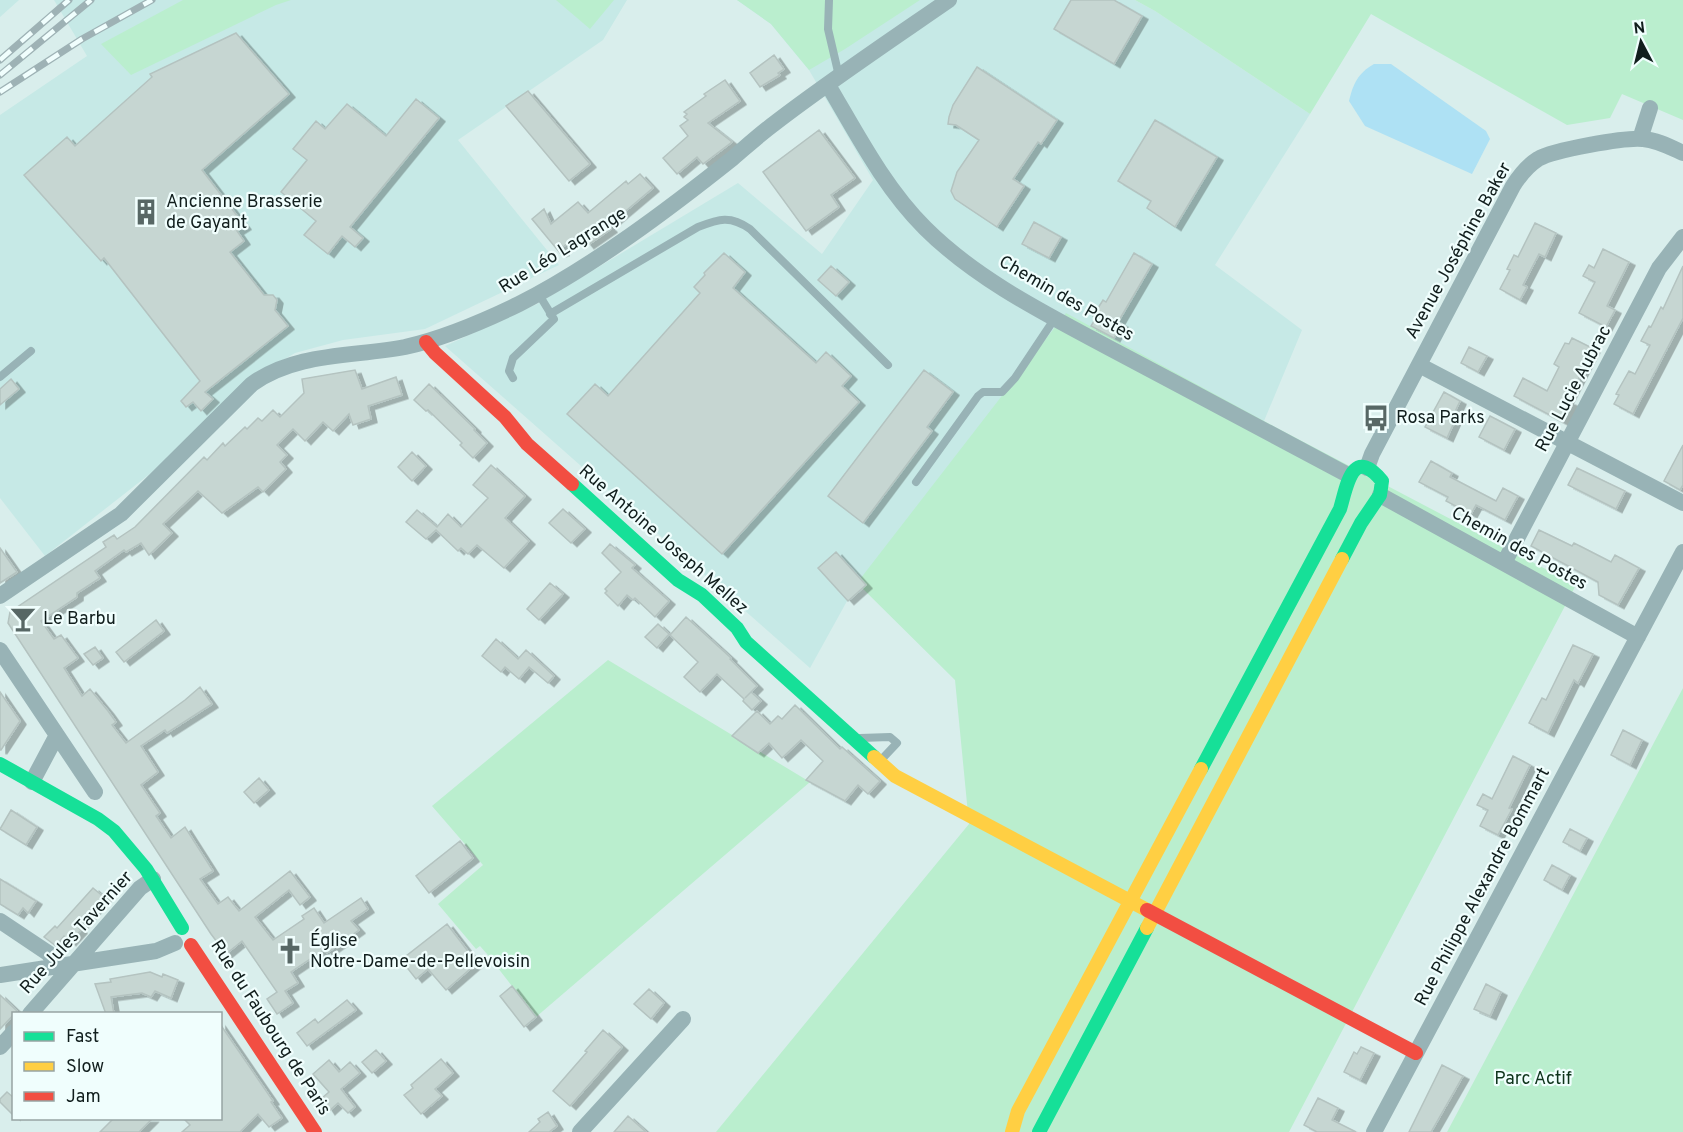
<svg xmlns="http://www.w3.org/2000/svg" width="1683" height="1132" viewBox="0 0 1683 1132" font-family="Overpass,sans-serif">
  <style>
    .built { fill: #c6e9e6 }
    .green { fill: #baeece }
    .water { fill: #aee1f4 }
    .building { fill: #c6d6d2; stroke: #b4c3c0; stroke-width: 1.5; filter: url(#shadow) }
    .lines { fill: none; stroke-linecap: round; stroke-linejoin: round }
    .lane { stroke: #98b3b6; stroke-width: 8 }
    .street { stroke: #98b3b6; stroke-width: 16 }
    .fast { stroke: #16e098; stroke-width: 14 }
    .slow { stroke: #ffcf43; stroke-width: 14 }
    .jam { stroke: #f24e42; stroke-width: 14 }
    .rail-casing { stroke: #9eb2b5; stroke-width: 7 }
    .rail { stroke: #f0fefd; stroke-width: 4.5; stroke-dasharray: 14; stroke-linecap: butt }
    .labels { text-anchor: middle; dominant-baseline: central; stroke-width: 4.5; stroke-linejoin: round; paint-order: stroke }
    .poi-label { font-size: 18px; fill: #111e1d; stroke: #f0fefd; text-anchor: start }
    .street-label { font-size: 18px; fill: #111e1d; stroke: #f0fefd }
    .park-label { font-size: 18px; fill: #0e341b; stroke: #f0fefd }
  </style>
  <defs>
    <filter id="shadow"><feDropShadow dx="6" dy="3.5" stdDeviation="0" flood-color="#0004"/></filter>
  </defs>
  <rect width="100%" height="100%" fill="#d9eeec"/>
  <path class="built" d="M0,0h19l-19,17z
    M54,0h573l-24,40 -145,100 101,125 -134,64 -82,11 -48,13 -42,25 -102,95 -106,83 -45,-58v-383l87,-59z
    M737,0h398l20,11 155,103 -95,151 87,65 -38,91 -407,162 -47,85 -365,-322 92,-42 201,-121 84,71 51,-74 -64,-110 -38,-46z"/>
  <path class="green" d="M183,0h108l-15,5 -145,70 -30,-31z
    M556,0h58l-24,29z
    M737,0h183l-75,49 -36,21 -38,-46z
    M1135,0h548v120l-61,-26 -12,24 -43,7 -196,-111 -61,100 -155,-103z
    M1066,313l198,108 312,164 -287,547h-573l253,-308 -14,-144 -98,-97z
    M608,660l202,122 -274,235 -49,-63 -7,-8 -4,3 -38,-45 45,-39 -51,-59z
    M1683,688v444h-236z"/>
  <path class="water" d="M1374,64h17l95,67 4,8 -18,35 -107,-48 -16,-25c4,-17 9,-28 25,-37z"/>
  <path class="building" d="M1071,0h43l28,16 -28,48 -60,-35z
    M236,33l53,61 -87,76 43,56 -8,5 7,10 -14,11 34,43h9l4,5 -2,10 13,16 -83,66 8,7 -12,12 -8,-9 -7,5 -5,-6 19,-20 -96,-123 -3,3 -77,-86 43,-38 8,9 77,-69 -2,-3z
    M774,55l10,14 -6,4 2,2 -20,12 -10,-14z
    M977,67l80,53 -16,24 -3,-2 -25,37 11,7 -27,41 -42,-28 -4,-8 6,-19 22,-32 -23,-15 -8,-1 1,-7 4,-12z
    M725,80l15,21 -32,22 24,19 -29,22 -6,-7 -20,17 -14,-16 25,-22 -8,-10 8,-6 -4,-3 3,-3 -3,-2 22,-16 -2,-2z
    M528,91l62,73 -21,17 -63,-75z
    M416,99l23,19 -89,109 13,11 -8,9 -13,-11 -14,18 -24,-19 12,-14 -35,-29 26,-32 -14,-11 23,-28 9,8 22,-25 39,32z
    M1155,120l62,37 -42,70 -28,-19 4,-7 -33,-20z
    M819,130l36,48 -24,17 8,12 -33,24 -43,-59z
    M640,174l13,14 -45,38 3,3 -23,16 -9,-11 -16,13 -4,-5 4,10 -3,1 -28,-34 12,-10 7,15 27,-22 10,11 38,-32 2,3z
    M1034,222l27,15 -12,21 -27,-14z
    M1535,223l21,10 -11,24 -6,-3 -16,31 4,2 -7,13 -20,-11 10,-19 -3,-1 7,-14 4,2z
    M1603,249l26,13 -22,44 8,4 -9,17 -27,-14 16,-31 -12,-6 6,-11 5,3z
    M724,253l21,19 -12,16 83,75 10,-11 25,24 -9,10 17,16 -137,152 -155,-140 28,-30 13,12 92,-103 -6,-6 11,-12 -1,-2z
    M1134,253l18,11 -34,58 4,2 -8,14 -23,-12 5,-8 -3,-2 10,-16 3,2z
    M831,266l18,16 -13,14 -18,-16z
    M1683,266v52l-50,96 -19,-10 5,-9 -3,-1 13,-23 6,3 15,-29 -9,-4 8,-15 2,1 10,-20 2,2z
    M1572,338l22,11 -27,52 5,2 -9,19 -49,-26 9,-18 24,13 12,-24 -5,-3 11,-21 4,1z
    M1469,347l18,9 -9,16 -17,-9z
    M355,370l7,19 34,-12 6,18 -34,11 3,13 -18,6 -4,-11 -16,17 -10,-9 -18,19 -12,-12 -16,16 10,10 -7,7 6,7 -23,23 -5,-5 -36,26 -24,-22 -35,33 9,9 -23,22 -8,-12 -15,9 -2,-2 -29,21 5,7 -23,15v4l-36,24 13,18 7,-4 17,23 -14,10 18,28 8,-7 18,22 8,11 -4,3 14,18 59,-43 15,-13 12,17 -45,29 -2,-3 -24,16 17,26 -17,13 19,28 -4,3 15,22 14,-11 28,44 -13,8 18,25 10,-7 11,14 51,-40 20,26 -10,8 -11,-15 -34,27 18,23 31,-21 -2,-3 12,-8 10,15 37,-25 7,11 -17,12 8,9 -32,23 -2,-4 -34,23 7,11 -13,8 8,12 -16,11 -10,-15 10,-7 -35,-51 -16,13 -15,-20 -203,-311 2,-11 96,-65 -3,-5 11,-7 3,4 18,-12 69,-70 3,3 16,-17 2,3 20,-19 2,2 11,-11 4,3 11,-11 7,7 24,-24 -2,-14z
    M924,370l29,22 -26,35 5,4 -69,92 -35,-27z
    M11,379l8,10 -19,16v-16z
    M429,384l46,45 -1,1 13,13 -14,15 -13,-13 2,-2 -34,-33 -2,1 -12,-11z
    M1444,392l16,9 -7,15 3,2 -9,20 -22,-11z
    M1490,416l25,13 -11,21 -25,-13z
    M1683,445v40l-3,5 -16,-9z
    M412,452l14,14 -14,15 -14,-14z
    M1431,461l21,12 -2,4 46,24 7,-13 15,8 -13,24 -29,-15 -5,9 -25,-13 2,-4 -29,-15z
    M491,465l34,31 -20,22 24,23 -25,27 -27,-23 -9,9 -7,-6 -3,3 -22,-21 -10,9 -20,-17 11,-12 20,17 11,-13 13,13 27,-29 -15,-13z
    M1577,468l48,23 -9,18 -48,-24z
    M563,509l22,20 -14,14 -22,-20z
    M1539,530l33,16 2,-3 37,19 4,-7 24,13 -21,37 -19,-10 -1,-13 -67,-36z
    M610,544l25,21 -3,3 37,33 -14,16 -20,-19 -2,2 -6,-5 -9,11 -13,-13 2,-2 -2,-2 16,-17 -19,-19z
    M0,548l17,24 -17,11z
    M836,552l30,33 -18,16 -30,-33z
    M550,583l13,11 -24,26 -12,-11z
    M686,617l45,41 -1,1 27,27 -12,12 6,-6 10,9 -9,9 -9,-9 1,-2 -27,-25 -17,18 -16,-15 14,-15 -28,-27z
    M156,620l8,11 -40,31 -8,-10z
    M658,624l11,10 -12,14 -12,-11z
    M496,639l22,20 8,-9 28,26 -6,7 -19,-16 -10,12 -14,-12 -4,5 -19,-16z
    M1573,645l20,9 -15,29 -4,-3 -26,53 -19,-10 13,-25 4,2z
    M95,647l8,11 -10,7 -9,-11z
    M0,692l20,29 -19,29h-1z
    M795,705l45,44 2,-2 38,34 -12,13 -10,-9 -13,16 -39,-21 17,-19 -22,-21 -19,18 -13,-15 -11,10 -26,-17 25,-25 13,13 8,-8 4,3z
    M1623,730l19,10 -12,25 -19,-10z
    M1513,756l17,9 -21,43 3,1 -14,26 -18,-9 8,-16 -11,-5 6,-11 9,5z
    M259,778l10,12 -15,13 -10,-11z
    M11,810l26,17 -11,18 -26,-16z
    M1570,829l17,9 -7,13 -17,-9z
    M460,841l13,17 -44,35 -13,-17z
    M1552,865l18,10 -8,15 -18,-10z
    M0,879l36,22 -8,12 -5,-5 -5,7 -18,-11z
    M93,888l12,10 -26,30 2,2 -11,12 -6,-6 -8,10 -12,-9 11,-11 2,2z
    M447,924l30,39 -31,27 -18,-21 -12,10 -15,-19z
    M150,972l12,5 1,-3 15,6 -7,18 -16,-7 -4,6 -9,-4 -31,4 3,17h-8l-11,-30 16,-2 -1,-3z
    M1486,984l15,8 -11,24 -16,-7z
    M512,986l24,31 -12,10 -24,-31z
    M649,989l15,14 -13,16 -17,-15z
    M0,995l17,16 -17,18z
    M347,1000l9,10 -49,36 -10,-13 18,-14 3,4z
    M220,1024l53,77 -2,1 11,16 -13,9 -11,-13 -18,18h-58l8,-7 -6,-6h36z
    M603,1030l19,17 -52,59 -17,-15 34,-39 -2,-1z
    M1361,1047l13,6 -14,27 -16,-8 10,-20 3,2z
    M376,1050l10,11 -14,12 -10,-11z
    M441,1059l12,14 -18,16 7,7 -21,18 -17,-19 9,-7 -2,-3z
    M329,1060l10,12 11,-10 10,11 -19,16 14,18 -7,6 -10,-10 -9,8 -8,-12 8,-7 -16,-18z
    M1442,1065l21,11 -32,56h-22z
    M7,1092l7,6v18l-14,-14v-3z
    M1318,1098l20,10 -6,12 24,12h-39l-13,-7z
    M548,1112l9,14 -8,6h-20l11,-10 -2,-3z
    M628,1116l18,16h-32z
    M113,1119h39l-13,13h-39z"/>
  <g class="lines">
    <path class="lane" d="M829,0l-1,29 11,47
      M550,314l148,-87c21,-8 32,-12 52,2l138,136
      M0,377l31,-26
      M513,378l-4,-7 4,-13 41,-39 -16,-26
      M916,482l62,-86 5,-4h19l13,-14 40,-60
      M860,738l30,-1 7,6 -16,17"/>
    <path class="street" d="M828,85c29,49 56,102 97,143 53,53 125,88 190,123 78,41 156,83 233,124
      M1640,139l10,-31
      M1419,365l264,138
      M1367,468l5,-14 141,-268c7,-11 14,-20 25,-27 15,-9 88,-22 105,-20 14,1 27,8 40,14
      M1380,495l258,142
      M1504,563l155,-295 24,-31
      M0,596l121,-82 131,-130c45,-32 101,-27 153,-37 40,-9 77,-25 114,-43 73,-37 150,-95 214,-146 14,-12 27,-24 42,-35 56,-43 116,-83 174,-123
      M0,650l95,142
      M32,782l25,-47
      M0,921l48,32 10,13
      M0,975l156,-24 19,-8
      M30,1014l110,-126 13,-9
      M0,1047l14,-15
      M580,1132l103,-113
      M1374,1132l309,-580"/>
    <path class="fast" d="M572,484l106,96 24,15 35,33 9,14 128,115
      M0,764l98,55 16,12 32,38 36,59
      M1201,769l139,-260c7,-23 12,-64 42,-28l-2,14 -19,28 -19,36
      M1039,1132l108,-204"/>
    <path class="slow" d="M874,757l21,19 252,134
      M1147,928l195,-369
      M1012,1132l6,-21 183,-342"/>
    <path class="jam" d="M426,342l9,11 70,64 22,27 45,40
      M1147,910l269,143
      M191,945l124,187"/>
    <g class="rail-casing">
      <path id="rail" d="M0,60l69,-60
        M0,75l91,-75
        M0,92l82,-53 70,-39"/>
    </g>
    <use href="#rail" class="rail"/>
  </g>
  <defs>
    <g id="building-bare" transform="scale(2.07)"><path d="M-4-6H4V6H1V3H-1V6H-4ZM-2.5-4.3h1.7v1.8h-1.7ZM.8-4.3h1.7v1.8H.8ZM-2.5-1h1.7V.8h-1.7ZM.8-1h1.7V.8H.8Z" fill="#576765" stroke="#f0fefd" stroke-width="2.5" paint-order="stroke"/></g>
    <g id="bus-bare" transform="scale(2.07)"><path d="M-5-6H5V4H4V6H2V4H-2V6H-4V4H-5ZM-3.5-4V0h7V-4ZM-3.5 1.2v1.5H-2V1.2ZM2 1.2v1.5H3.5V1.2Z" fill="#576765" stroke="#f0fefd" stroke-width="2.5" paint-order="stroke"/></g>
    <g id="bar-bare" transform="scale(2.07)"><path d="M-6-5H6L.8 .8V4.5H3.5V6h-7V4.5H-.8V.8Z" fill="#576765" stroke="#f0fefd" stroke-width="2.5" paint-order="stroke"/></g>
    <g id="church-bare" transform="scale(2.07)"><path d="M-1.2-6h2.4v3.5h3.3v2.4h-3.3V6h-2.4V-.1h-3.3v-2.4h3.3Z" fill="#576765" stroke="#f0fefd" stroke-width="2.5" paint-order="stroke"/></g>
  </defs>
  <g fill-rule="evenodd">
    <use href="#building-bare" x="146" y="212"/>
    <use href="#bus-bare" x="1376" y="418"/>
    <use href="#bar-bare" x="23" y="619"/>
    <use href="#church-bare" x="290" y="951"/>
  </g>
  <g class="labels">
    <g class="poi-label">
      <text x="166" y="202">Ancienne Brasserie<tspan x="166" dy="21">de Gayant</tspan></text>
      <text x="1396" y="418">Rosa Parks</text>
      <text x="43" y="619">Le Barbu</text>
      <text x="310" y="941">Église<tspan x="310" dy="21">Notre-Dame-de-Pellevoisin</tspan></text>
    </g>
    <g class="street-label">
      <text transform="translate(563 251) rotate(-32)">Rue Léo Lagrange</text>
      <text transform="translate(1459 251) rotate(-61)">Avenue Joséphine Baker</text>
      <text transform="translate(1066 299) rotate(30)">Chemin des Postes</text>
      <text transform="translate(1574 389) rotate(-62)">Rue Lucie Aubrac</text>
      <text transform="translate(663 540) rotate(41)">Rue Antoine Joseph Mellez</text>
      <text transform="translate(1519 549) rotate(29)">Chemin des Postes</text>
      <text transform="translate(1483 887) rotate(-62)">Rue Philippe Alexandre Bommart</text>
      <text transform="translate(77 933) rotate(-48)">Rue Jules Tavernier</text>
      <text transform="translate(270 1028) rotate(57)">Rue du Faubourg de Paris</text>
    </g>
    <g class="park-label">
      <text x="1533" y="1079">Parc Actif</text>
    </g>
  </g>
  <rect x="12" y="1012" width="210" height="108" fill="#f0fefd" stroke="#97a4a3" stroke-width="1.5"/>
  <rect x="24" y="1032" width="30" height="9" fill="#16e098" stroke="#97a4a3" stroke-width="1.5"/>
  <text x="66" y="1042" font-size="18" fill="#111e1d">Fast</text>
  <rect x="24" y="1062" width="30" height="9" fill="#ffcf43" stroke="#97a4a3" stroke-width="1.5"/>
  <text x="66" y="1072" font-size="18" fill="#111e1d">Slow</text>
  <rect x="24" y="1092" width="30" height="9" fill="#f24e42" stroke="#97a4a3" stroke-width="1.5"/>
  <text x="66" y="1102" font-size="18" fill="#111e1d">Jam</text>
  <g transform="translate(1641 42) rotate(353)" stroke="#f0fefd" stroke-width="4.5" paint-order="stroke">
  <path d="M0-4.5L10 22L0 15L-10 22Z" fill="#111e1d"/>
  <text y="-9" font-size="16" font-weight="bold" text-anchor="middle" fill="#111e1d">N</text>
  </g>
</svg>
